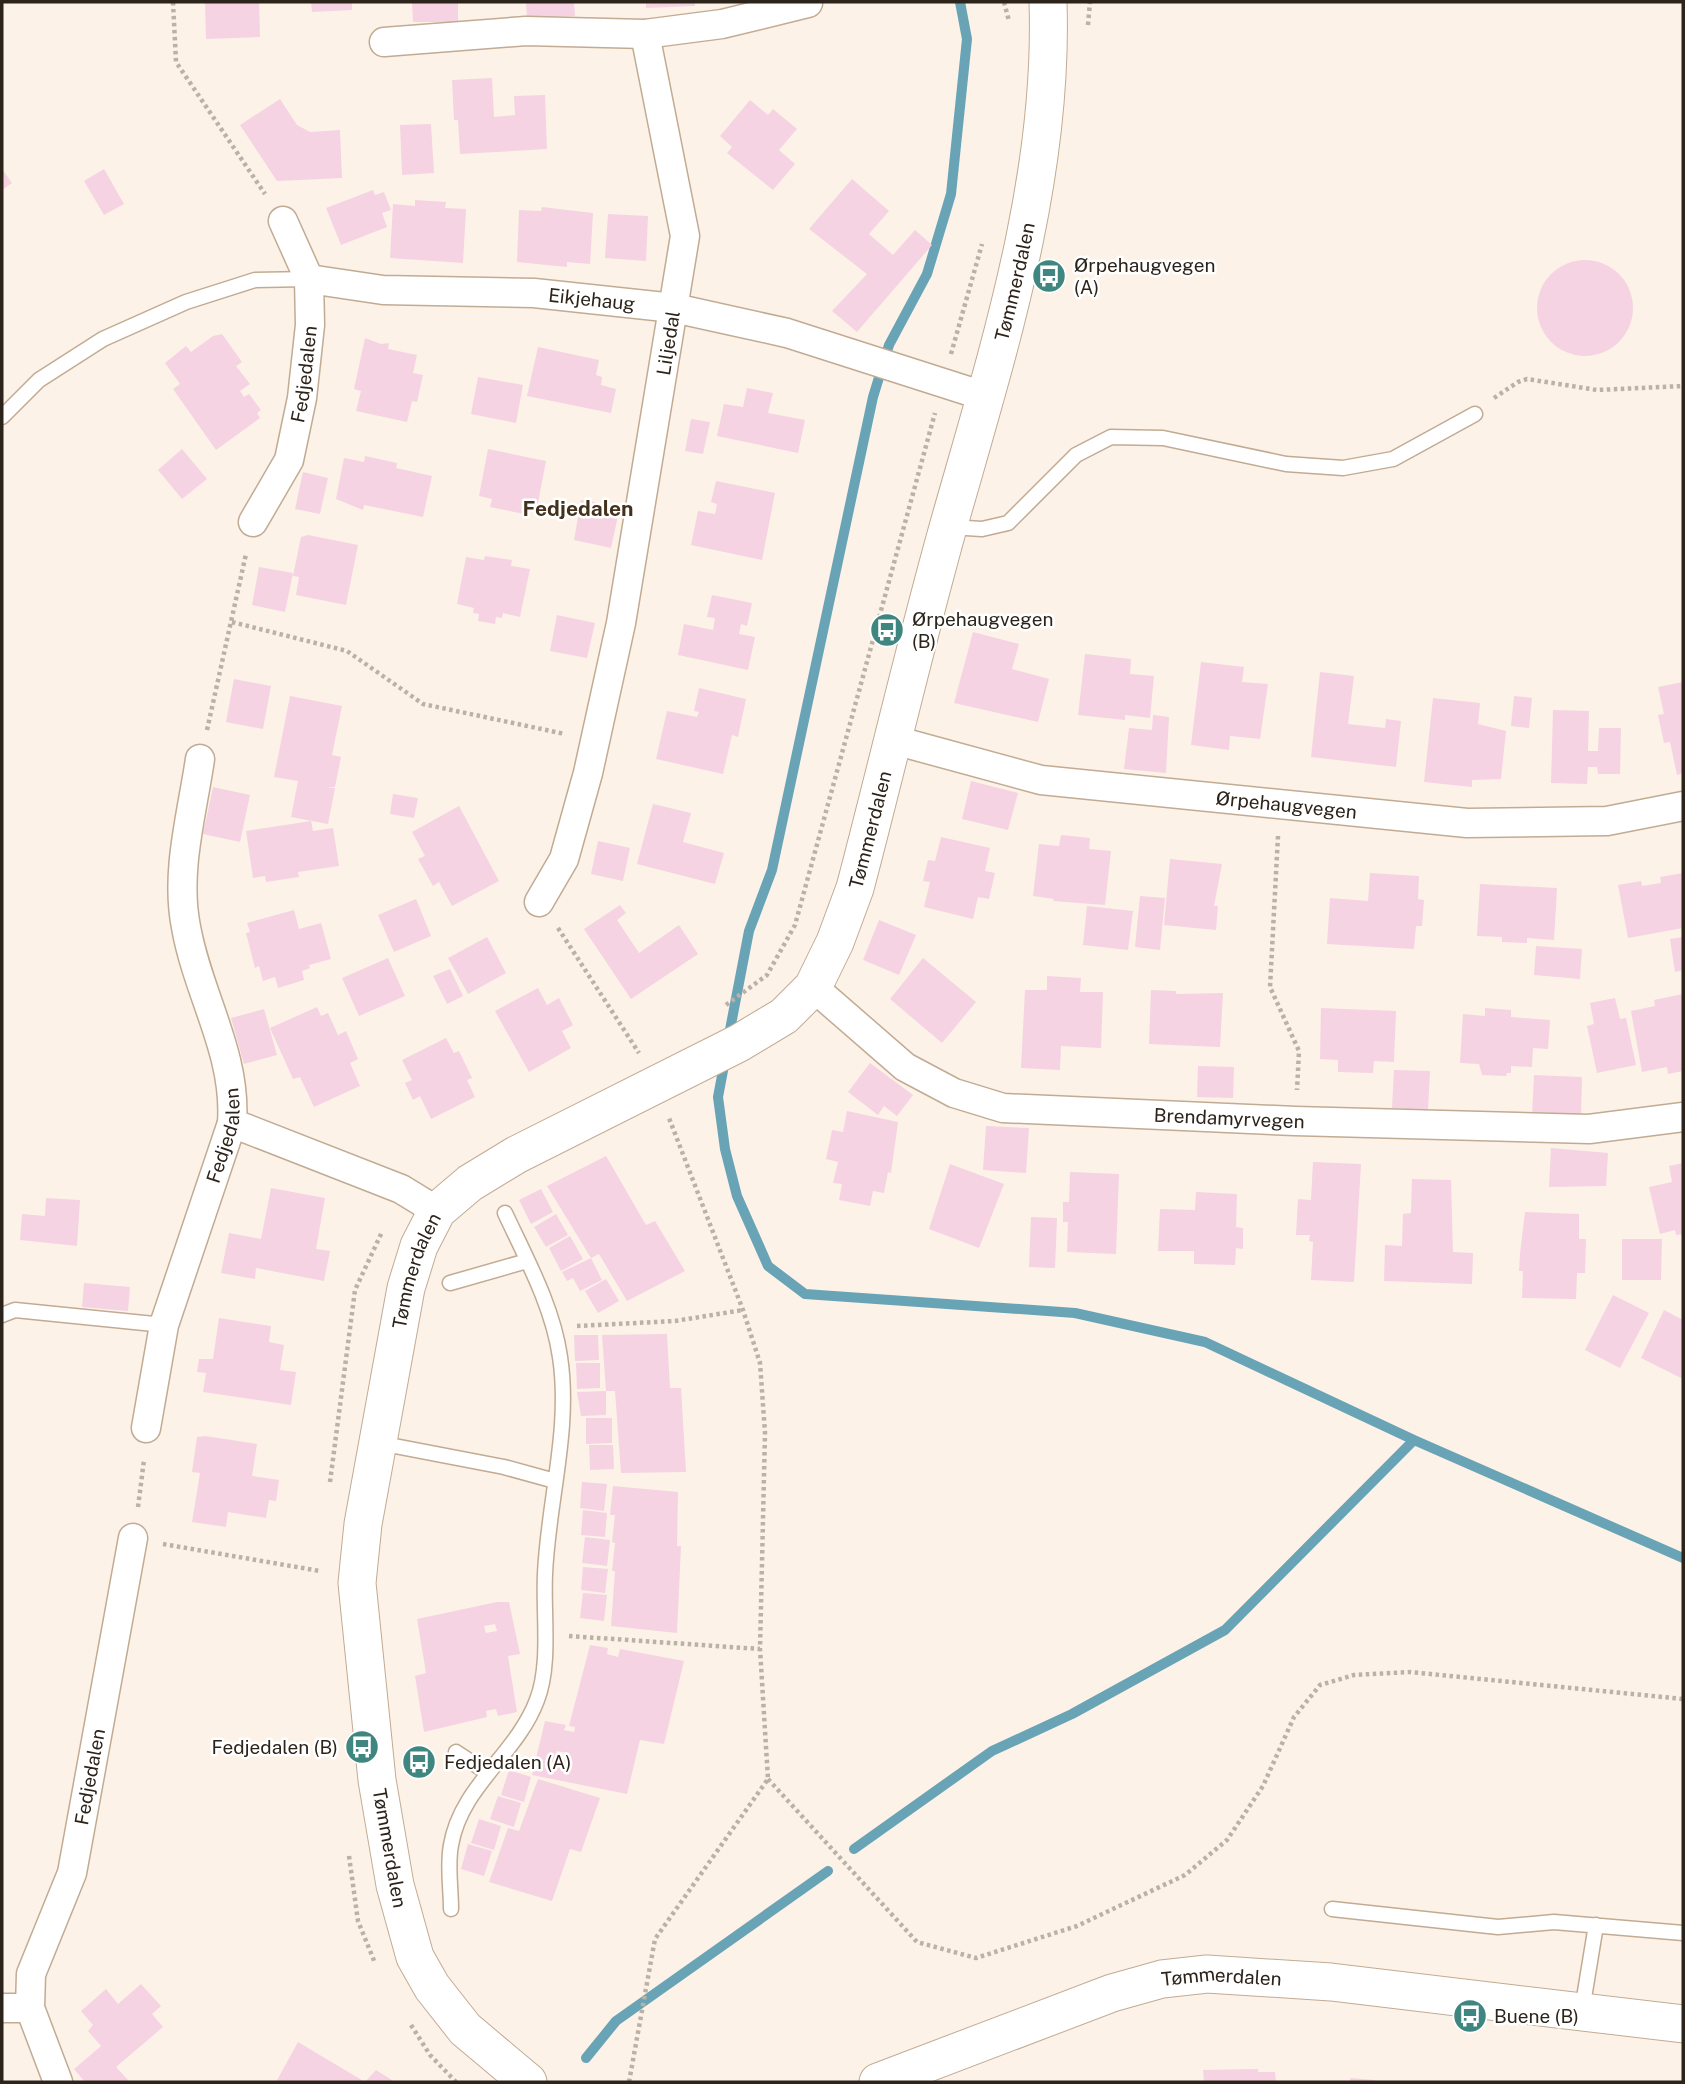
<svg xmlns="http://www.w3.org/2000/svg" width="1685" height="2084" viewBox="0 0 1685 2084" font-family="'Public Sans',sans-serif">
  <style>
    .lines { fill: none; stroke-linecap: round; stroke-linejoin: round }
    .stream { stroke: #69a3b6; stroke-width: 10 }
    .building { fill: #f5d3e3; fill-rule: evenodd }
    .service-casing { stroke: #c2ab93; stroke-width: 17 }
    .minor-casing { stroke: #c2ab93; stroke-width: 31 }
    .tertiary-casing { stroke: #c2ab93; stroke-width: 39 }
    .path { stroke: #bbb1a7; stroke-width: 4.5; stroke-dasharray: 3.5 3.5; stroke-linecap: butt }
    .service { stroke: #fff; stroke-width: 14 }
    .minor { stroke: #fff; stroke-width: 28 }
    .tertiary { stroke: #fff; stroke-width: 37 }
    .labels { text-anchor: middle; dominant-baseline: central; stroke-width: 5; stroke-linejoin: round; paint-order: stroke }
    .poi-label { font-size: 19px; fill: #2c231a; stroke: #fff; text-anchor: start }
    .street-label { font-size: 19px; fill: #2c231a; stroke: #fff }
    .neighbourhood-label { font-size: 21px; font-weight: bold; fill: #44311c; stroke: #fff }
  </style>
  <rect width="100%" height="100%" fill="#fcf2e8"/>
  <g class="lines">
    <path class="stream" d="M728,1040l21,-109 23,-61 101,-473 16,-52 38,-71 24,-80 16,-155 -7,-37
      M725,1060l-7,37 7,52 12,47 31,70 37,28 270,19 130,29 209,98 269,118
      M854,1849l138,-98 80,-37 153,-84 189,-190
      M586,2058l30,-37 212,-150"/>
  </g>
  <path class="building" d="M205,2h54l1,35 -54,2z
    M311,2h41v8l-40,2z
    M412,2h46v20h-45z
    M526,2h48l1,14 -48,2z
    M646,2h49v4l-49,2z
    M492,78l2,39 21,-2 -1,-19 31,-1 2,54 -87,5 -2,-34h-4l-2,-40z
    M280,99l17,26 13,7 30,-2 2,48 -65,3 -37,-56z
    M750,100l18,15 5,-6 24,20 -18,21 16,14 -22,26 -46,-37 5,-6 -12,-11z
    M431,124l3,49 -32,2 -2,-50z
    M2,169l10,14 -10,7z
    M104,169l20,35 -20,11 -20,-34z
    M852,179l37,32 -20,23 24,21 22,-25 17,15 -75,87 -25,-21 35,-37 -58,-45z
    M373,190l2,5 9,-3 7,18 -9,3 5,14 -46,18 -15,-37z
    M415,200l31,2 -1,6 21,1 -3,54 -73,-5 3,-54 22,2z
    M542,207l51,6 -3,51 -23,-2v5l-50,-5 2,-52 22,1z
    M608,214l40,2 -2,45 -41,-3z
    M1537 308a48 48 0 1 1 96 0a48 48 0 1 1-96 0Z
    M222,334l20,28 -6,4 14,18 -10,7 4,6 5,-3 12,16 -4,3 3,5 -44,32 -43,-61 7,-5 -15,-21 21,-17 5,6 22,-16z
    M365,338l16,6 8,-1 -1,6 29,6 -4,18 10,2 -6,27 -5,-1 -5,21 -51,-11 5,-20 -7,-2z
    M538,347l61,13 -3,15 6,2 -1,8 15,4 -5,24 -84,-17z
    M478,377l45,8 -7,38 -45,-9z
    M747,388l26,5 -5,20 37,7 -7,33 -81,-17 7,-32 19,3z
    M691,419l19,3 -7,32 -18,-3z
    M182,449l25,30 -25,20 -24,-29z
    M488,449l58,12 -9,47 -12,-3 -1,9 -34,-7 2,-8 -13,-3z
    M365,456l32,7 -1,5 36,8 -9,41 -59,-12 -1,5 -27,-11 8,-41 20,4z
    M303,472l25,6 -8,36 -25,-5z
    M716,481l59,12 -13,67 -71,-15 7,-34 17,3 2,-10 -6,-2z
    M581,500l39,7 -9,41 -37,-8z
    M308,535l50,10 -12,60 -50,-10 3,-18 -6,-1 8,-39z
    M485,556l27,4 -1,6 19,3 -10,48 -17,-4 -1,5 -6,-1 -1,7 -17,-3 1,-7 -6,-1 1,-5 -17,-4 9,-47 18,3z
    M259,567l34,6 -8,39 -33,-7z
    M712,595l40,8 -5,23 -6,-2 -2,10 16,3 -7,33 -70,-15 6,-31 29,6 2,-12 -8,-1z
    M557,615l38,8 -8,35 -37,-7z
    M973,632l46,12 -7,25 37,10 -11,43 -84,-19z
    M1085,654l46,5 -1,15 24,2 -4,42 -25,-3v5l-47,-5z
    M1201,662l43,5 -2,15 26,2 -8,55 -30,-3 -1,14 -38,-5z
    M1320,672l34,4 -6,48 37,4 1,-9 15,2 -5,46 -85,-10z
    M234,679l37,7 -8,43 -37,-7z
    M1683,682v91l-6,2 -7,-33 -6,1 -6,-28 6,-1 -6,-27z
    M699,688l47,11 -8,38 -6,-2 -9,39 -67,-15 11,-48 30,6 2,-5 -5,-1z
    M290,696l52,10 -10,49 9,2 -6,30h-9l9,1 -7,36 -37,-7 7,-36 -24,-4z
    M1514,696l18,2 -3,30 -18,-2z
    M1433,698l47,5 -2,21 28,7 -5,48 -29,1v7l-48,-5z
    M1553,710l36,1 -1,40h10l1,-23h22l-1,46h-22l-1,-7h-9l-1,17 -36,-1z
    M1153,715l16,2 -3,56 -42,-4 5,-41 23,2z
    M971,781l47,12 -10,37 -46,-11z
    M213,787l37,8 -10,47 -37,-8z
    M393,794l25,4 -4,20 -24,-4z
    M653,804l38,9 -8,29 41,11 -9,31 -78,-20z
    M459,806l40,75 -47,25 -13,-24 -6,4 -15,-27 7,-3 -13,-24z
    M311,821l2,10 20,-3 6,38 -41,6 1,5 -33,5 -1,-6 -12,2 -7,-47z
    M1061,835l29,3 -1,11 22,2 -6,54 -52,-4 1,-2 -21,-3 6,-52 20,2z
    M941,837l49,11 -5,23 10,2 -6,26 -11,-2 -5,22 -49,-12 6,-25 -7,-1 5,-21 7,1z
    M598,841l32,7 -7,33 -32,-7z
    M1170,859l52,5 -8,42h4l-2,24 -52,-5z
    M1370,873l49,3 -1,23 6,1 -2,26h-6l-2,23 -87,-5 3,-46 38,3z
    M1683,873v55l-55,10 -10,-53 23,-4 1,5 19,-3 -1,-6z
    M1480,884l77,4 -3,52 -27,-2v5l-25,-1v-5l-25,-1z
    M1140,896l25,2 -5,52 -25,-3z
    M416,899l15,37 -37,16 -16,-37z
    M620,905l6,8 -9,7 22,33 40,-28 19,29 -67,45 -47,-70z
    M1087,906l46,5 -5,39 -45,-5z
    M294,910l5,19 22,-6 10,36 -22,6 1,3 -8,3 2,9 -26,8 -3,-11 -12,4 -4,-15 -4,2 -9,-35 4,-1 -3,-9z
    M879,920l37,15 -17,40 -36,-15z
    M487,937l19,36 -38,21 -20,-36z
    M1683,937v33l-8,2 -5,-33z
    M1536,946l46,3 -2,30 -46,-4z
    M388,958l17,38 -46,20 -17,-38z
    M923,958l53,44 -34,41 -52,-44z
    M450,969l13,27 -16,8 -14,-28z
    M1047,976l34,2 -1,14h23l-2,56 -40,-2 -1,24 -39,-2 4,-78h22z
    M538,988l9,17 12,-7 14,27 -11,6 9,17 -42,24 -34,-61z
    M1151,990l25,1v3l47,-1 -3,54 -71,-3z
    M1683,994v77l-15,3 -1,-7 -25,5 -11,-61 24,-5 -1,-6z
    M1615,998l5,21 6,-1 10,47 -39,8 -10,-47 7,-2 -4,-21z
    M317,1007l4,9 7,-3 10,22 8,-4 12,28 -8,4 10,23 -46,21 -14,-30 -7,2 -23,-51z
    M1321,1008l75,3 -2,51 -20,-1 -1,12 -35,-1v-12l-18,-1z
    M1485,1008l26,2v7l39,3 -2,29 -15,-1 -1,19 -21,-1v7h-4l-1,3 -24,-1 -3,-11 -19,-1 3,-49 22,2z
    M264,1009l13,46 -33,9 -13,-46z
    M446,1038l8,15 5,-2 13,27 -5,2 8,17 -44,22 -11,-23 -7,4 -8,-17 7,-3 -10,-20z
    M870,1063l43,32 -16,21 -13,-10 -6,9 -30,-23z
    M1198,1066l36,1 -1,31 -36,-1z
    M1394,1070l36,1 -2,39 -36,-2z
    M1534,1075l48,2 -1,40 -49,-2z
    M847,1111l51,11 -7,51 -3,-1 -4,21 -11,-2 -3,15 -31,-6 3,-16 -9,-1 5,-21 -12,-3 6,-29 11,2z
    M986,1126l43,2 -3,45 -43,-3z
    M1551,1148l57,5 -2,33 -57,1z
    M606,1156l40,69 9,-4 30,50 -58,30 -28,-47 -8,4 -44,-72z
    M1313,1162l48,2 -7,118 -43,-2 2,-38 -4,-1 1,-6h-14l2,-36 13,1z
    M1683,1163v71l-7,1 -1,-5 -15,4 -11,-47 23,-5 -3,-16z
    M950,1164l54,20 -25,64 -50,-19z
    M1070,1172l49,2 -3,80 -49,-2 1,-30h-5v-20h6z
    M1412,1179l39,1 2,72 20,1 -1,31 -88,-3 1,-36 17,1 1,-32 8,-1z
    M271,1188l54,10 -9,51 14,2 -6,30 -68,-13 -1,11 -34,-6 8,-40 32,6z
    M541,1189l12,23 -22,12 -12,-24z
    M1196,1192l41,2 -1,33 7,1v21l-7,-1 -1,17 -41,-1v-13h-36l2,-42 35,1z
    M46,1198l34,2 -3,46 -57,-6 2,-26 23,2z
    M1525,1212l54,2v25h7l-1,34h-8l-1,26 -54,-1 1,-27h-4l1,-17z
    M556,1214l12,21 -22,12 -12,-20z
    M1031,1217l26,1 -2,50 -26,-1z
    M570,1236l13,23 -22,12 -12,-23z
    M1622,1239h40l-1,41h-39z
    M591,1258l11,22 -22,11 -7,-13 -6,3 -5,-9z
    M606,1279l13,22 -21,12 -13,-22z
    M84,1283l46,4 -2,24 -46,-4z
    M1613,1295l36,18 -29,55 -35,-18z
    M1664,1310l19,10v59l-42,-21z
    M219,1318l52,8 -2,16 15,3 -4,25 16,2 -5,33 -88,-13 3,-19 -9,-1 2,-13h14z
    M667,1334l3,54h11l5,84 -65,1 -6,-82h-9l-4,-56z
    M574,1335h24l1,25 -24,1z
    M576,1363h24v25l-23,1z
    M606,1391v24l-25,1 -4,-24z
    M586,1418h26v25l-26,1z
    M205,1436l52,8 -5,32 27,4 -3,21 -7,-1 -3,18 -38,-6 -2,15 -34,-5 8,-49 -8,-1 5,-35z
    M589,1445h24l1,24 -24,1z
    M582,1482l25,2 -3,27 -24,-3z
    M613,1486l65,6 -1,54h4l-4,87 -66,-7 4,-55h-3l3,-28 -3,-1 3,-27h-5z
    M583,1510l24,3 -2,24 -24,-2z
    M585,1537l25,3 -3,26 -25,-3z
    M583,1567l25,2 -3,24 -24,-3z
    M583,1593l24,2 -3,26 -24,-3z
    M497,1602h12l11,52 -12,2 9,56 -19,4 -2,-7 -10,2 1,6 -63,15 -9,-56 11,-3 -9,-54zM495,1624l2,7 -11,2 -2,-7z
    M590,1645l18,3 -1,6 11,3 2,-8 64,12 -20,83 -24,-4 -13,54 -95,-19 13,-54 21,4 -2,5 10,2 1,-5 -6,-1zM557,1751l11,2 -2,7 -10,-2z
    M509,1770l22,7 -7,25 -23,-7z
    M538,1779l62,19 -19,54 -11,-3 -18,52 -63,-19 19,-54 11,3z
    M498,1796l23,7 -7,24 -24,-8z
    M479,1819l22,7 -7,24 -23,-7z
    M468,1844l24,7 -8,25 -23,-7z
    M141,1984l20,22 -9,8 11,13 -47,40 12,13 -2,2h-41l-11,-13 27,-23 -13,-15 5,-6 -12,-14 25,-22 12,15z
    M298,2042l67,40 11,-12 19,12h-119z
    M1258,2069v3h17l1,10h-72l-1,-12z
    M1350,2078l25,2v2h-25z"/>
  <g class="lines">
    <g class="service-casing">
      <path id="service" d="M2,417l37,-37 64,-41 83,-37 69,-22 54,-1
        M950,527l32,2 26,-6 68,-68 35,-18 52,1 123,26 57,4 50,-9 82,-45
        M450,1283l77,-22
        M2,1315l13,-5 149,15
        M379,1443l125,24 51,14
        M456,1752l32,21
        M451,1909c0,-21 -4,-44 0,-64 10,-59 66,-91 86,-145 14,-36 6,-87 8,-126 3,-72 26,-145 15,-217 -7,-50 -34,-99 -55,-144
        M1332,1909l166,18 56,-5 129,11
        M1582,2010l14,-85"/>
    </g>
    <g class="minor-casing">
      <g id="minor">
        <path d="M645,34l77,-10 86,-21"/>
        <path d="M384,42l142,-11 119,3 40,202 -64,387 -33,150 -24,86 -25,43"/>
        <path id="s1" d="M309,279l74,11 151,3 140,15 113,25 200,64"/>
        <path id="s2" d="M253,522l36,-62 13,-62 8,-73 -1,-46 -26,-58"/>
        <path id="s3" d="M894,740l147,40 426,43 140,-2 76,-15"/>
        <path id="s4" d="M813,987l92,80 49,26 49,15 292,13 294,8 94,-12"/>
        <path d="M232,1123l169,66 36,22"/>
        <path id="s5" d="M146,1428l18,-103 68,-202c5,-70 -34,-128 -46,-196 -11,-55 6,-113 14,-168"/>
        <path d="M2,2008h28"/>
        <path id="s6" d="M58,2082l-28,-74 1,-34 41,-101 61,-335"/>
      </g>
    </g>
    <g class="tertiary-casing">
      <g id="tertiary">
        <path id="s7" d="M528,2082l-63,-53 -33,-42 -17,-30 -20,-72 -18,-105 -20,-197 6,-59 43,-236 13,-42 18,-35 33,-28 46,-28 223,-112 45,-27 29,-29 22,-45 20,-54c32,-121 60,-243 94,-364 48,-169 105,-344 99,-522"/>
        <path id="s8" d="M878,2082l234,-89 50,-14 45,-5 124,8 352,42"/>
      </g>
    </g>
    <path class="path" d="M173,2l3,60 89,132
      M1004,2l5,19
      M1088,25l2,-23
      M951,354l31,-110
      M1494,398l24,-16 9,-3 70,11 86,-4
      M232,622l115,29 76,53 142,30
      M207,730l39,-176
      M1278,836l-8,151 29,64 -2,39
      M558,928l81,125
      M726,1005l41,-30 28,-50 140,-512
      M577,1326l98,-5 68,-11
      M330,1482l25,-192 27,-58
      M138,1507l6,-47
      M163,1544l157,27
      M569,1636l191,13
      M768,1779l149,163 59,16 101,-32 108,-51 42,-35 36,-54 31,-69 26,-32 34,-10 56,-3 273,27
      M349,1856l9,65 17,42
      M411,2025l19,30 26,27
      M629,2082l26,-143 113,-160 -8,-130 5,-216 -5,-70 -17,-53 -74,-192"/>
    <use href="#service" class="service"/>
    <use href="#minor" class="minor"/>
    <use href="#tertiary" class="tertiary"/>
  </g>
  <defs>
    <g id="bus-disc" transform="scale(1.75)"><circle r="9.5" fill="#3f8681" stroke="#fff"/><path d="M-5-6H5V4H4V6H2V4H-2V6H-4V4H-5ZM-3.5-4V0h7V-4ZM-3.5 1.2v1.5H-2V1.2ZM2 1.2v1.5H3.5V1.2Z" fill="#fff"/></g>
  </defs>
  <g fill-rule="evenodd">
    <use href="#bus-disc" x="1049" y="276"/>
    <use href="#bus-disc" x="887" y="630"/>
    <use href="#bus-disc" x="362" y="1747"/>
    <use href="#bus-disc" x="419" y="1762"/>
    <use href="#bus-disc" x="1470" y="2016"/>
  </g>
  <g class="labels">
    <g class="poi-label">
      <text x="1074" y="265">Ørpehaugvegen<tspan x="1074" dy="22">(A)</tspan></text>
      <text x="912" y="619">Ørpehaugvegen<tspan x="912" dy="22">(B)</tspan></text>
      <text x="338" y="1747" text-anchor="end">Fedjedalen (B)</text>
      <text x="444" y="1762">Fedjedalen (A)</text>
      <text x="1494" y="2016">Buene (B)</text>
    </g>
    <g class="street-label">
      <text stroke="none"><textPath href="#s7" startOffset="2107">Tømmerdalen</textPath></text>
      <text stroke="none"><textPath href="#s1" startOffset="284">Eikjehaug</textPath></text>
      <text transform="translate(668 343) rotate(-81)">Liljedal</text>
      <text stroke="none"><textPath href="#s2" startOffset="159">Fedjedalen</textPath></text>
      <text stroke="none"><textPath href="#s3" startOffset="399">Ørpehaugvegen</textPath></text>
      <text stroke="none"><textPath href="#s7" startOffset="1540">Tømmerdalen</textPath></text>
      <text stroke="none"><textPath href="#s4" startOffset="455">Brendamyrvegen</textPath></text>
      <text stroke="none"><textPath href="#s5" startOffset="304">Fedjedalen</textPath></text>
      <text stroke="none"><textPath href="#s7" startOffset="868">Tømmerdalen</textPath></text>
      <text stroke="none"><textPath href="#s6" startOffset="320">Fedjedalen</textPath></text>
      <text transform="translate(390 1848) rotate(80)">Tømmerdalen</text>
      <text stroke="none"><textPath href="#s8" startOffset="362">Tømmerdalen</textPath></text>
    </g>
    <g class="neighbourhood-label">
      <text x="578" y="508">Fedjedalen</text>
    </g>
  </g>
  <rect width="1685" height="2084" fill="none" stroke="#2c231a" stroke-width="7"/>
</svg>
